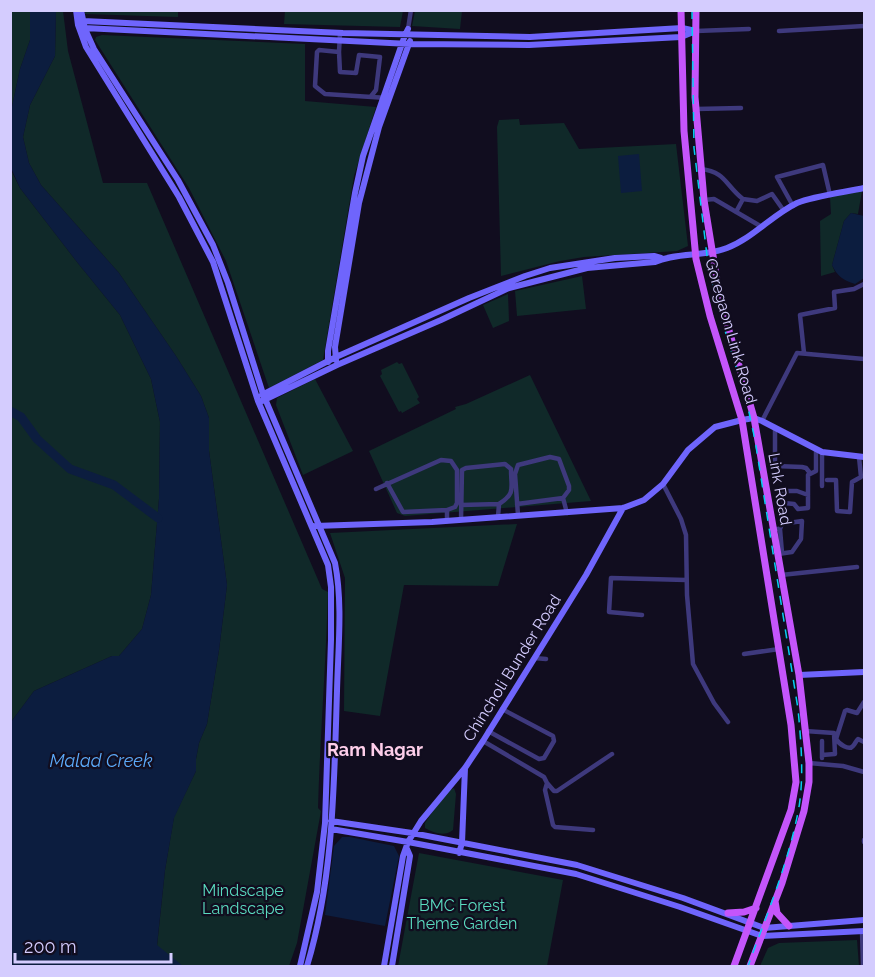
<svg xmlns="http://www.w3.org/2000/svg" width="875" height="977" viewBox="0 0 875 977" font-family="Raleway,sans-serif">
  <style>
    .green { fill: #102929 }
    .water { fill: #0c1d3f }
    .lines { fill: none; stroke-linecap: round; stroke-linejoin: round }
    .river { stroke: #0c1d3f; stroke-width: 9 }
    .street { stroke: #3e397d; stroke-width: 4.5 }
    .secondary { stroke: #6f65fc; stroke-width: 6 }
    .primary { stroke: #c455fb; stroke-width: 7 }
    .rail { stroke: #05cff0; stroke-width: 1.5; stroke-dasharray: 9 8; stroke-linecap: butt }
    .labels { text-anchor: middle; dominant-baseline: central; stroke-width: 4.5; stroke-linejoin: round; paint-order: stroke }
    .street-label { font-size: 16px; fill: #d4ccfe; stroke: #110d1f }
    .park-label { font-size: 16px; fill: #5adcc0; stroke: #110d1f }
    .neighbourhood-label { font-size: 18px; font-weight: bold; fill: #feceea; stroke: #110d1f }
    .water-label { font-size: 18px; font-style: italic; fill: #5cabfb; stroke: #110d1f }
  </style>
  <rect width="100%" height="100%" fill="#110d1f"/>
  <path class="green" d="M11,11h19v29l-10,29 -9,42z
    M56,11h7l5,40 35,132h44l175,406 6,3c-2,72 -8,144 -10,216l3,3 -24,132 -8,23h-136l4,-20 8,-76 9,-53 22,-46v-12l3,-16 8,-19 12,-74 8,-65 -18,-134v-33l-8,-22 -25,-40 -57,-83 -78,-88 -12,-22 -6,-26 7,-32 25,-49z
    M85,11v-1l93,1v6l-93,-3z
    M285,11v-1l118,1 -3,16 -116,-3z
    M415,11h47l-2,18 -48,-3z
    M102,35l203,9v57l71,6 -22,69 -31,184 -54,28 -43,-127 -37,-73 -94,-148 1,-3z
    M519,119l1,6 44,-2 15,26 97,-5 12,102 -11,5 -93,6 -24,4 -59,15 -4,-149 2,-7z
    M10,168l10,20 57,74 43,53 31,64 9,43 -1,77 -8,96 -9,34 -23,27h-7l-78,35 -23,31z
    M862,191l-4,23 -7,-1 -7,8 -12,44 3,7 -14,4 -1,-55 11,-7 -1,-17z
    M582,276l4,33 -69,7 -2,-25z
    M508,294l1,27 -16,7 -10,-23z
    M397,362l2,2 3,-1 17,34 -2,2 3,4 -18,10 -1,-2 -2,1 -19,-36 2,-2 -1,-4z
    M530,375l61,126 -186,15 -8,-3 -28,-62 87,-42 -1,-2 11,-3z
    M315,379l38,72 -50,24 -27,-70 1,-7z
    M517,524l-19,62 -94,-1 -24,131 -36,-5 1,-133 -15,-45z
    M454,788l2,6 -3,36c-9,7 -19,3 -28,-2v-5l21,-31z
    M419,853l144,27 -16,86h-149z
    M857,940l2,26h-99l8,-18 11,-5z"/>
  <path class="water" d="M30,11h26l-1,45 -25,49 -7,32 6,26 12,22 78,88 57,83 25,40 8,22v33l18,134 -8,65 -12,74 -8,19 -3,16v12l-22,47 -9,52 -8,75 26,21h-172v-244l23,-31 78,-35h7l23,-27 9,-34 8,-96 1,-77 -9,-43 -31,-64 -43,-53 -57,-74 -9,-20v-57l9,-42 10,-29z
    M639,154l3,37 -21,2 -3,-37z
    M851,213l13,3v62l-9,6c-12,-4 -18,-8 -23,-19l12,-44z
    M342,837h8l44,9 5,10 -14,70 -60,-11 9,-69z"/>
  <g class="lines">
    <path class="river" d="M10,411l11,6 16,22 33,30 44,16 44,33"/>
    <path class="street" d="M408,29l3,-19
      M696,31l53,-2
      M779,31l85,-5
      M340,33l-1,19 -20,-2 -2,2 -2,34 10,8 62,4
      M339,52l1,20 16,1 3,-18 21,2 -4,33 -4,5
      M696,109l45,-1
      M701,169c25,3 24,16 42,30l-7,13
      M743,199l14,2 15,-7 12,17
      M704,200l10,-1 48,28
      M793,206l-16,-29 46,-12 7,30
      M804,353l-4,-38 35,-7 -1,-16 20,-3 10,-5
      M762,421l35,-68 67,6
      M775,428v38l27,1 4,1 4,5
      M822,452v34
      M827,480h9l1,31 13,1 2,-30 9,-5 -2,-20
      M387,483l16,29 44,-2
      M663,484l18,35 5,16 1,60 6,69 21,39 14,19
      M376,489l65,-29 10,1 6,9v33l-2,4 -8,3v11
      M808,495l-11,-4h-12l-2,2 1,10 10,1 4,5 10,-1v-33l8,-4v-22
      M517,504l46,-6
      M461,505l38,-1
      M518,515l-3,-41 3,-9 32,-8 9,2 10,27v4l-6,8 4,15
      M461,520l1,-50 4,-2 39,-4 6,5c0,20 5,24 -12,35l-1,13
      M774,529h6l2,-5 20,-3 -1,18 -9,13 -14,2
      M780,529l2,24
      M781,575l76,-8
      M642,615l-33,-3 2,-34 75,2
      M744,654l35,-5
      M534,658l12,1
      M864,702l-7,11 -10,-3 -2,1 -9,28c3,5 13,12 17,7 2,-2 3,-5 5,-7l6,3
      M488,731l51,28 5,-1 10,-17 -1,-5 -51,-27
      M805,731l29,2 1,21 -13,1
      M483,741l61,36 3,6 -2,7 8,35 2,2 38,3
      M822,741v17
      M809,763l34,3 21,6
      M547,783l7,8h3l55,-37
      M864,842v-2
      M862,931l1,35"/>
    <path class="secondary" d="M76,10l2,15 8,22 93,150 34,65 45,139 70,164 3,22v53l-6,183 -8,69 -17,74
      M81,10l4,19 9,20 84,131 35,65 15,38 35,111 72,169c8,41 3,86 2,128 -3,92 -3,186 -30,275
      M81,23l2,-2 260,12 187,4 152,-9 14,3
      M84,28l326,16 119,1 152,-8 15,-6
      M336,360l-1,-13 24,-144 20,-76 31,-86
      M328,362v-11l27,-158 8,-37 42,-121 3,-6
      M262,395l74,-38 133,-59 56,-22 25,-8 65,-10 39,-2 7,2
      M262,401l75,-36 104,-45 68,-32 78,-20 68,-6c22,-10 49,-5 72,-14 26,-10 45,-33 70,-45 17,-7 49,-11 67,-15
      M315,526l117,-4 191,-14 21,-8 19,-16 25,-34 27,-23 27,-7 12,-2 8,3 60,31 42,5
      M799,675l65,-3
      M331,821l81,12 165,32 106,33 81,30 100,-8
      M331,829l77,13 168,32 104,33 82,29 102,-5
      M459,853l3,-10 3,-75
      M384,966l19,-110 5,-14 13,-21 44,-53 18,-27 103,-166 37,-67
      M392,966l18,-110 -3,-7"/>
    <path class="primary" d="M681,10l3,121 12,128 14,57 32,104 49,305 5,57 -5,28 -57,156
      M696,10l-1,87 9,103 16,99 34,119 45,257 10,88v19l-5,29 -22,72 -32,83
      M775,901l2,12 12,13
      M728,913l16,-1 12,-4"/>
    <path class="rail" d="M692,10l2,138 14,116 12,50 27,89 8,37 43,269c3,32 6,66 1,98 -10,55 -32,107 -51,159"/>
  </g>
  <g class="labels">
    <g class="street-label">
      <text transform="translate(731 331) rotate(74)">Goregaon Link Road</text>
      <text transform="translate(780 489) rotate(80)">Link Road</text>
      <text transform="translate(512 668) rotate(-58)">Chincholi Bunder Road</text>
    </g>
    <g class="park-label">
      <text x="243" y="890">Mindscape<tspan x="243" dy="18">Landscape</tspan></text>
      <text x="462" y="905">BMC Forest<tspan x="462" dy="18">Theme Garden</tspan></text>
    </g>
    <g class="neighbourhood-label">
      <text x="375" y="749">Ram Nagar</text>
    </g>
    <g class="water-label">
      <text x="101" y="760">Malad Creek</text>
    </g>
  </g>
  <rect width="875" height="977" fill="none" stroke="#d4ccfe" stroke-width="24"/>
  <path d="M15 953v9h156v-9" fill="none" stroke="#d4ccfe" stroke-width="3"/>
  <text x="24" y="953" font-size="18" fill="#d4ccfe" stroke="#110d1f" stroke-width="4.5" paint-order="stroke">200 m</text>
</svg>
